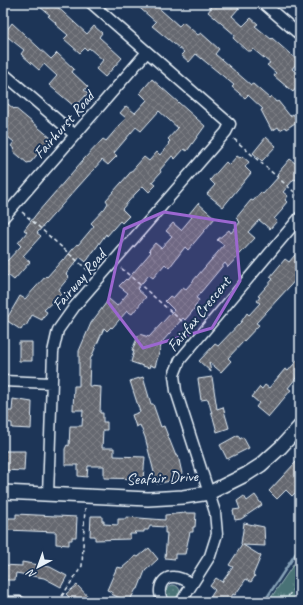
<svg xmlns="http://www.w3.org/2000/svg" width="303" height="605" viewBox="0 0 303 605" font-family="Caveat,sans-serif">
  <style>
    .grass { fill: url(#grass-dots); stroke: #98b2b7 }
    .park { fill: url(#park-tufts); stroke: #98b2b7 }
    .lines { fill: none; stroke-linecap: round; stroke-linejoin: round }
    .stream { stroke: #86a1b7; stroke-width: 2.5 }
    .building { fill: url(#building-cross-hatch); stroke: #e8f1f8 }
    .street-casing { stroke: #e8f1f8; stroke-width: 13 }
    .secondary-casing { stroke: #e8f1f8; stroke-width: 16 }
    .path { stroke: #e8f1f8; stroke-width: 1.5; stroke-dasharray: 4 3; stroke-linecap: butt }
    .street { stroke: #1d3557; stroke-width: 10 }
    .secondary { stroke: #1d3557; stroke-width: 13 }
    .marked { fill: #9c67d0; fill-opacity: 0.2; stroke: #9c67d0; stroke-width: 3; stroke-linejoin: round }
    .labels { text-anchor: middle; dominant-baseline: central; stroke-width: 4; stroke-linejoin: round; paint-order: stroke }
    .street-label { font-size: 16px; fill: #e8f1f8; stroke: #1d3557 }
  </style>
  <defs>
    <pattern id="grass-dots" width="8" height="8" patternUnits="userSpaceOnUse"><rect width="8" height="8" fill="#497276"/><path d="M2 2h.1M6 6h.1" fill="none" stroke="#63878a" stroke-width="1.8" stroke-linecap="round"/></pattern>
    <pattern id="park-tufts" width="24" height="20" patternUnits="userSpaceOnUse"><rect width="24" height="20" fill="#497276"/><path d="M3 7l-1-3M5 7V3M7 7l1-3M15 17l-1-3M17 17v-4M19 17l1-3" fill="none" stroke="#63878a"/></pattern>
    <pattern id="building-cross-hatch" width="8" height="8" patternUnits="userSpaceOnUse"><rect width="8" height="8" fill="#65686f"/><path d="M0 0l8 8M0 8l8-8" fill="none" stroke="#7b7e84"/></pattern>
  </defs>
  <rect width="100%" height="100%" fill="#1d3557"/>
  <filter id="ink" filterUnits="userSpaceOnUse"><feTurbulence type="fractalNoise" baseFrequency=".025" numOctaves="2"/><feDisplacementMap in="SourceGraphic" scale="8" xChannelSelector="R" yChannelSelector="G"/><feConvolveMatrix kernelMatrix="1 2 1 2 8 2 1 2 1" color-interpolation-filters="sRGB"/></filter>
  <g filter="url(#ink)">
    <path class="grass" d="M166 592a7 7 0 1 1 14 0a7 7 0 1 1-14 0Z"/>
    <path class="park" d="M300,555v47h-32z"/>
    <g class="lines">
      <path class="stream" d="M264,602l36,-55"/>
    </g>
    <path class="building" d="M35,3h18l34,31 7,-8 8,7 -3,4 23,21 -17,19 -9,-8 7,-9 -14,-12 -2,2 -2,-2 -5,5 -16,-14 4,-4 -13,-11 1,-1 -8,-7 2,-1z
      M134,3h19l26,23 4,-4 15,13 3,-2 18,16 -4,5 36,31 2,-1 16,14 2,-2 5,6 2,-1 12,15 3,-2 5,7 -12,8 -1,-2 -5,3 -2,-3 -6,4 -11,-21 2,-1 -15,-14 -3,3 -13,-11 2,-2 -38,-31 -7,8 -8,-7 3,-3 -32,-26 4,-4z
      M205,3h28l6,5 -7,8 11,10 8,-8 7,6 -3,2 16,13 1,-1 26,23 -6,8 8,7v14l-3,-3 -4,5 -19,-16 2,-3 -9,-8 3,-2 -17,-14 -2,2h-4l-14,-13 2,-3 -27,-23 3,-4z
      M12,23l39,36 6,-6 17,16 -2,3 16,15 -4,3 4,3 -13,14 -26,-22 8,-9 -13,-12 -5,6 -18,-16 3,-4 -20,-16z
      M152,79l53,47 -18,25 -3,-2 -9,10 -3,-3 -12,14 1,2 -9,10 4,3 -7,7 -6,-6 -8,8 -13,15 7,7 -7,7 -2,-2 -13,15 -1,-2 -20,28 -6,-5 -14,17 3,3 -10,12 2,5 -17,16 3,2 -5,8 -10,-5 -6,11 -2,-1 -3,5 -15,-10 14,-24 5,3 21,-23 1,1 16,-18 1,1 13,-16 1,1 16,-19 -3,-3 14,-15 3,-5 -2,-3 38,-43 5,4 8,-9 3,3 9,-11 -1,-1 2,-2 -2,-2 10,-11 -19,-17 -18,20 -5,-4 -22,26 3,3 -9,9 -6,-5 -65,73 4,3 -18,20 7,6 -16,18 -6,-5 -5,5v-21l3,3 15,-16 -3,-3 9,-11 -3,-2 14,-18 45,-52 20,-21 3,2 20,-23 -6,-5 6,-7 9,7 12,-13 -7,-7z
      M3,100l11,9 1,-1 36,30 -20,24 -4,1 -14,-12 2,-2 -4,-3 3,-4 -11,-9z
      M266,137l10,9 -14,15 -9,-8z
      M237,156l3,2 2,-2 7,6 -4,5 6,6 -28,34 -16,-13 8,-9 -5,-5 16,-18 3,3z
      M290,159l10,8v8l-4,5 -2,-1 -11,13 5,4 -3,4 2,2 -5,6 1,1 -9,10 3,2 -7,8 -11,-9 -11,12 7,6 -27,29 -3,-4 -29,35 3,2 -7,12 -7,8 -2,-2 -21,24 -7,25 -5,-2 -1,3 -18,-6 3,-11 -2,-1 7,-16 10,3 25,-27 -9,-9 5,-5 3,2 10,-11 3,2 38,-44 -7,-5 12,-10 2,3 9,-11 -4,-4 15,-18 2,1 8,-9 2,2 16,-18 -2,-2z
      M198,203l17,15 -27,32 -3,-3 -16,21 -4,-4 -12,14 -4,-3 -12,14 9,8 -14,17 -5,-3 -15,17 -1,-1 -4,4 -3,-3 -14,32 -1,26 12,1 -1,26h3v9h4v8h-4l-1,18h12v8l31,1 -2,22 -39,-1v-12h-16l-1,11 -9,-1v-11h-13v-16l2,-4 2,1 1,-20h12l1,-16h-10l1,-24h5v-35l12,-28 18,-24 8,7 11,-13 -9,-7 7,-7 1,1 24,-28 -2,-2 6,-7 6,5 11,-12 -6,-5 7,-8 8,7 11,-13 -3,-3z
      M300,249v26l-44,48 3,2 -31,33 3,3 -10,11 -12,-10 2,10 -12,-11 16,-17 3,2 23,-24 6,-9 2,2 11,-12 -3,-2 3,-4 -2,-1 15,-17 -3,-2 15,-18 4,3z
      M19,342h13v19h-13z
      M300,357v16l-12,15 3,2 -23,27 -12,-10 3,-4 -7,-6 8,-10 2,2 3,-4 4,3 16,-19 3,2z
      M143,377l8,27h2l8,23 3,-1 12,30 2,-1 5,23 -26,6 -12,-47 -5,-12 -4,2 -4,-12 8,-3 -10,-31z
      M212,377l5,32 6,-2 6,21 -12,4 -9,-33 -7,1 -3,-21z
      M13,399l19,3 -1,27 -19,-1v-5l-9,-1v-11h9z
      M238,435l2,4 3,-2 6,11 -22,11 -7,-14z
      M3,451h22l-1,20 -21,-1z
      M296,462l4,4v19l-2,2 1,2 -7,7 -6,-6 -9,9 -8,-8z
      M255,495l7,10 -21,14 -6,1 -2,-10 7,-1 -3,-8 7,-5 3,5z
      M185,513h11l-1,14h-2v5h-3l-5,22h-10v5l-10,-1 2,-25h-2v-6l-15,-1 -2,4h-4v2h-10l2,2h-6v5l-35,1v-4h-5l1,-20h11v5h2v3l14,1v-6h8v-2l39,3v-5z
      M16,514l61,3 -1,20h-4v3h-3v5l-13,-1v-12l-50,-2v-12h10z
      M244,523l20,4 1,19 -22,-1 18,11 -8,19 2,1 -4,6 -5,-3 -11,16 -2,-1 -5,8h-21l8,-12 -5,-4 6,-8 6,4 11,-15 -4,-2 13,-20 -1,-1z
      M149,548l9,11 -13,12 -7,18h-2l-7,13 -18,-8 1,-2 -5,-2 10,-23 5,1 14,-12 2,1z
      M22,562l28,5 17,9 -6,11 -17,-9 -28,-5 -1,7h-12v-15l19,1z
      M77,585l16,17h-19l-8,-8z"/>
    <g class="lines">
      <g class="street-casing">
        <path id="street" d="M263,3l37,32
          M3,73l72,62
          M3,218l144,-166
          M3,381l48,2
          M48,494l5,-142 5,-22 17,-24 151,-174 4,-8 -139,-121
          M3,602h17
          M164,602c-8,-9 -4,-26 10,-25 6,0 13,4 18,7
          M181,602l29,-46 7,-22 -2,-22 -39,-121 -2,-16 6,-15 120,-143"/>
      </g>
      <g class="secondary-casing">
        <path id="secondary" d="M3,492l145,7 35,-2 26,-4 38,-19 14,-9 20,-18 19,-21"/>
      </g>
      <path class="path" d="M234,139l66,58
        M22,212l69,61
        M121,268l71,62
        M58,602l24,-36 3,-58
        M284,602l16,-22"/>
      <use href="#street" class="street"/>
      <use href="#secondary" class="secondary"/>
    </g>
  </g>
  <path class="marked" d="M164,212l71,11 5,58 -28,47 -69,20 -35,-46 16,-73z"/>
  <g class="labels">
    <g class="street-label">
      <text transform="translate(64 125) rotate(-49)">Fairhurst Road</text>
      <text transform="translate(79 280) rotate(-50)">Fairway Road</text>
      <text transform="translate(199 314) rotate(-51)">Fairfax Crescent</text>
      <text transform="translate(162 478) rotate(-3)">Seafair Drive</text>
    </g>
  </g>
  <rect width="303" height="605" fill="none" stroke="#1d3557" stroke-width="16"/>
  <rect x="8" y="8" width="287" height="589" fill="none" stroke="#e8f1f8" stroke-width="1.5" filter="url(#ink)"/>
  <g transform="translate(38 567) rotate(221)" stroke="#1d3557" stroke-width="3" paint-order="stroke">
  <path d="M0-3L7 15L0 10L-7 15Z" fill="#e8f1f8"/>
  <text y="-6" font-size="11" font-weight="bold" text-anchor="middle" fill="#e8f1f8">N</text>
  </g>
</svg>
